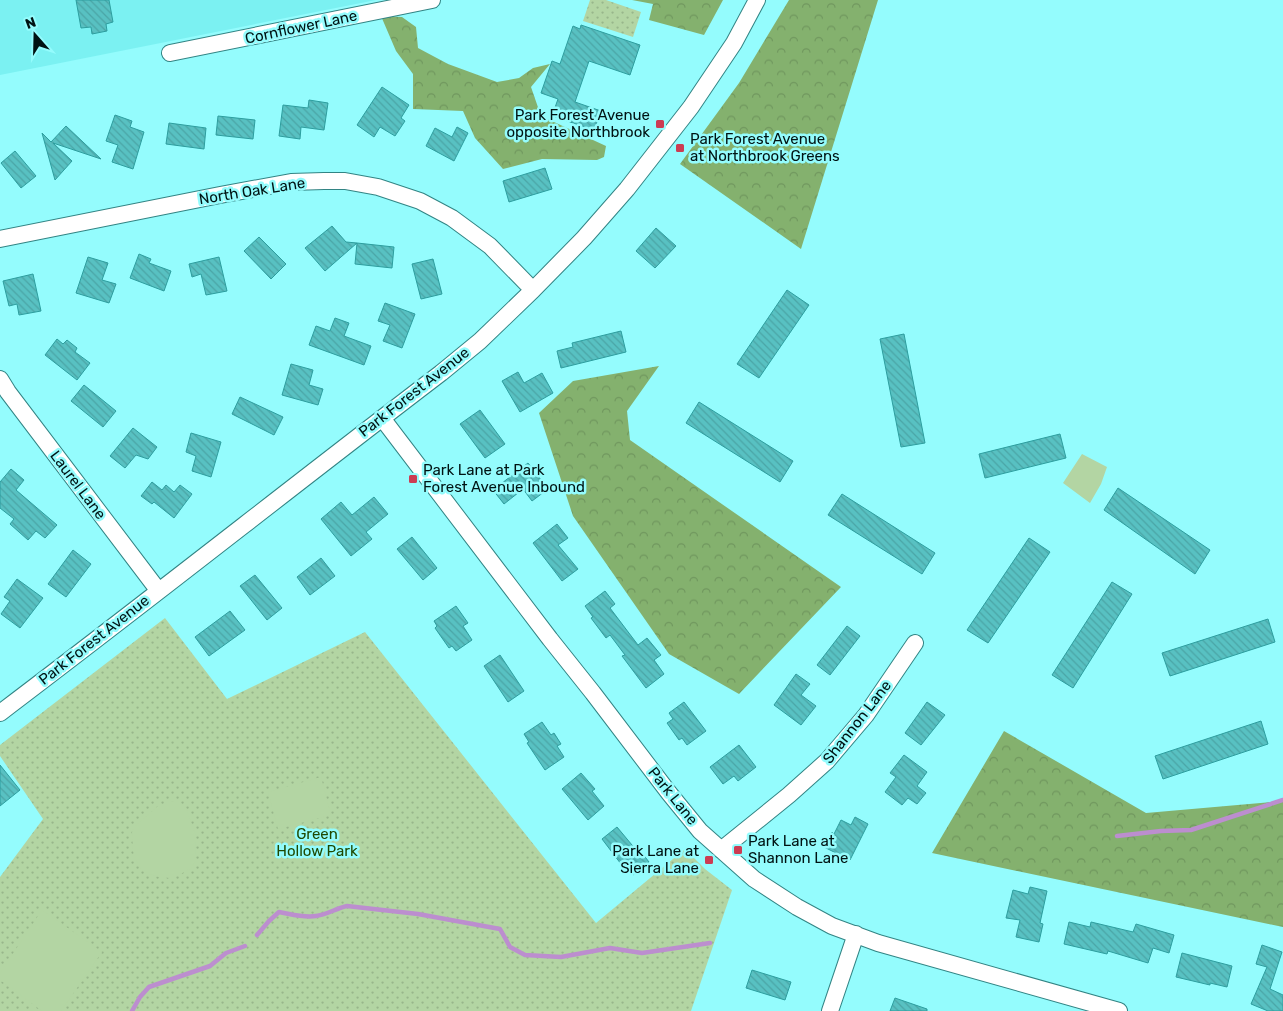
<svg xmlns="http://www.w3.org/2000/svg" width="1283" height="1011" viewBox="0 0 1283 1011" font-family="Rubik,sans-serif">
  <style>
    .built { fill: #7bf1f2 }
    .forest { fill: url(#forest-crowns) }
    .park { fill: url(#park-dots) }
    .pitch { fill: #b3d5a3 }
    .lines { fill: none; stroke-linecap: round; stroke-linejoin: round }
    .stream { stroke: #bc8ecf; stroke-width: 4.5 }
    .building { fill: url(#building-back-hatch); stroke: #2d9e9f }
    .minor-casing { stroke: #328484; stroke-width: 18 }
    .minor { stroke: #fff; stroke-width: 16 }
    .poi-dot { fill: #cc3c53; stroke: #94fcfd; stroke-width: 2 }
    .labels { text-anchor: middle; dominant-baseline: central; stroke-width: 5; stroke-linejoin: round; paint-order: stroke }
    .street-label { font-size: 15px; fill: #001313; stroke: #94fcfd }
    .poi-label { font-size: 15px; fill: #001313; stroke: #94fcfd; text-anchor: start }
    .park-label { font-size: 15px; fill: #1f4800; stroke: #94fcfd }
  </style>
  <defs>
    <pattern id="forest-crowns" width="20" height="18" patternUnits="userSpaceOnUse" patternTransform="scale(1.25)"><rect width="20" height="18" fill="#84b16e"/><path d="M2 6a3 3 0 1 1 6 0M12 15a3 3 0 1 1 6 0" fill="none" stroke="#70975e"/></pattern>
    <pattern id="park-dots" width="8" height="8" patternUnits="userSpaceOnUse" patternTransform="scale(1.25)"><rect width="8" height="8" fill="#b3d5a3"/><path d="M2 2h.1M6 6h.1" fill="none" stroke="#98b68b" stroke-width="1.8" stroke-linecap="round"/></pattern>
    <pattern id="building-back-hatch" width="6" height="6" patternUnits="userSpaceOnUse" patternTransform="scale(1.25)"><rect width="6" height="6" fill="#58c1c2"/><path d="M-1 5l2 2M0 0l6 6M5-1l2 2" fill="none" stroke="#4ba5a6"/></pattern>
  </defs>
  <rect width="100%" height="100%" fill="#94fcfd"/>
  <path class="built" d="M0,0h376l-376,75z"/>
  <path class="forest" d="M632,0h91l-19,35 -55,-15 4,-16z
    M789,0h89l-77,249 -121,-85 59,-81z
    M381,16l21,1 14,10 2,21 30,16 49,18 22,-4 14,-10 17,-4 -19,23 10,29 65,30 -2,11 -7,3 -55,-1 -39,10 -28,-31 -12,-27 -50,-2v-35l-17,-23z
    M659,366l-32,45 3,29 211,147 -102,107 -70,-40 -96,-138 -34,-103 34,-32z
    M1004,731l142,82 137,-12v126l-351,-74z"/>
  <path class="park" d="M590,0h16l35,12 -8,25 -50,-16z
    M165,618l62,81 138,-67 231,291 89,-74 20,20 27,21 -41,121h-691v-134l43,-58 -43,-63v-11z"/>
  <path class="pitch" d="M1082,454l25,13 -6,17 -11,19 -27,-20z
    M321,777l10,38 -53,14 -10,-37z
    M173,801l12,4 11,31 -1,26 -4,6 -12,7 -9,3 -11,-1 -10,-3 -8,-5 -5,-9 -3,-9 -1,-19 2,-5 24,-21z
    M42,910l60,42 -41,59h-19l-42,-31v-7z"/>
  <g class="lines">
    <path class="stream" d="M1117,836l44,-5 30,-1 92,-30
      M257,935l12,-14 10,-9c12,2 24,6 37,4 10,-1 21,-8 31,-10l71,8 82,15 10,18 15,8 36,2 49,-9 32,5 68,-10
      M132,1011l8,-14 9,-10 61,-21 16,-13 19,-7"/>
  </g>
  <path class="building" d="M76,0h33l4,22 -7,2 1,7 -15,3 -1,-7 -10,1z
    M581,25l59,20 -10,30 -41,-14 -14,41 26,9 -7,19 -42,-14 6,-17 -17,-6 11,-32 8,3 13,-38 7,3z
    M382,87l27,18 -8,13 4,3 -10,15 -15,-9 -6,10 -17,-12z
    M309,100l19,3 -4,27 -23,-3 -1,12 -21,-3 4,-31 25,3z
    M115,115l17,6 -2,6 14,5 -11,37 -21,-7 6,-17 -12,-4z
    M218,116l37,4 -2,19 -37,-4z
    M169,123l37,5 -2,21 -38,-5z
    M66,126l35,33 -48,-16 19,18 -17,19 -13,-47 9,9z
    M457,127l11,6 -14,28 -28,-15 9,-18 17,9z
    M15,151l21,25 -15,12 -20,-25z
    M545,168l7,21 -43,13 -6,-21z
    M332,226l14,16 11,1 -32,28 -20,-23z
    M656,228l20,18 -21,22 -19,-17z
    M259,237l27,27 -15,15 -27,-28z
    M357,243l37,4 -2,21 -37,-4z
    M139,254l12,5 -2,4 22,8 -7,20 -34,-13z
    M88,257l20,6 -6,17 14,4 -7,19 -33,-10z
    M219,257l8,34 -21,4 -5,-21 -9,3 -3,-13z
    M433,259l9,35 -21,5 -9,-35z
    M33,274l8,37 -22,4 -2,-11 -8,2 -6,-25z
    M787,290l22,15 -50,73 -22,-14z
    M385,303l30,11 -13,34 -19,-7 7,-16 -12,-4z
    M335,318l14,5 -5,13 27,10 -7,19 -55,-20 7,-19 14,5z
    M621,331l5,21 -65,16 -4,-17 16,-4 -1,-4z
    M904,334l21,109 -24,4 -21,-108z
    M57,339l6,5 4,-4 10,8 -2,4 15,11 -13,17 -32,-25z
    M291,364l22,6 -4,15 14,4 -5,16 -36,-10z
    M518,372l6,11 18,-10 11,20 -33,19 -18,-31z
    M84,385l32,26 -13,16 -32,-26z
    M240,397l43,20 -9,18 -42,-21z
    M699,402l94,59 -13,21 -94,-59z
    M480,410l25,34 -20,14 -25,-34z
    M133,428l24,19 -9,12 -12,-4 -11,13 -15,-12z
    M191,433l30,9 -10,35 -19,-6 4,-15 -10,-4z
    M1060,434l6,24 -81,20 -6,-24z
    M528,463l20,26 -16,12 -9,-12 -19,15 -11,-14z
    M11,469l13,11 -8,10 41,35 -12,13 -9,-7 -8,9 -18,-16 4,-5 -14,-11v-26z
    M152,482l10,8 4,-5 8,7 6,-7 12,9 -18,24 -20,-16 -2,2 -11,-8z
    M1118,488l92,62 -15,24 -91,-64z
    M842,494l93,59 -13,21 -94,-59z
    M374,497l14,17 -22,18 6,7 -21,17 -30,-37 20,-17 11,13z
    M557,524l11,14 -10,7 20,24 -16,12 -29,-38z
    M412,537l25,31 -14,12 -26,-31z
    M1029,538l21,14 -62,91 -21,-13z
    M73,550l18,14 -25,33 -18,-13z
    M321,558l14,18 -25,19 -13,-18z
    M255,575l27,33 -15,12 -27,-34z
    M17,579l26,19 -23,30 -19,-14 9,-13 -6,-4z
    M1112,582l20,12 -59,94 -21,-13z
    M605,591l10,13 -5,4 28,37 9,-7 14,17 -7,5 10,14 -18,14 -24,-32 3,-1 -15,-20 -4,3 -15,-20 2,-1 -8,-11z
    M456,606l12,17 -5,3 9,14 -16,11 -4,-5 -3,2 -14,-20 2,-2 -3,-5z
    M230,611l15,19 -36,26 -14,-19z
    M1268,619l7,23 -105,34 -8,-23z
    M847,626l13,10 -30,39 -13,-10z
    M500,655l24,36 -16,11 -24,-36z
    M796,674l14,10 -9,11 15,11 -15,19 -27,-20z
    M684,702l22,29 -19,14 -5,-7 -3,2 -12,-17 6,-4 -4,-6z
    M927,702l18,13 -24,30 -16,-12z
    M1261,721l7,23 -105,35 -8,-23z
    M542,722l9,13 3,-2 7,11 -4,2 7,11 -19,13 -18,-27 2,-1 -5,-8z
    M739,745l17,22 -18,14 -4,-5 -11,8 -13,-17z
    M904,755l23,17 -10,14 9,7 -9,11 -9,-6 -6,7 -17,-13 11,-15 -6,-4z
    M0,765l20,25 -20,16z
    M581,773l14,16 -3,2 12,15 -16,14 -26,-31z
    M855,817l13,7 -18,36 -26,-13 8,-15 2,2 7,-14 10,5z
    M617,827l20,24 2,-2 10,13 -16,13 -11,-13 -1,2 -19,-25z
    M1030,887l17,4 -7,32 3,1 -4,18 -23,-5 4,-17 -14,-2 7,-28 15,4z
    M1069,922l21,5 1,-5 42,10 3,-8 38,11 -5,18 -16,-5 -5,15 -40,-12 -1,3 -43,-10z
    M1262,945l20,7 -12,37 13,6v16h-15l-17,-7 16,-37 -11,-3z
    M1182,953l50,13 -5,21 -17,-4v2l-34,-8z
    M752,970l39,12 -6,18 -39,-12z
    M895,998l32,11v2h-37z"/>
  <g class="lines">
    <g class="minor-casing">
      <path id="minor" d="M170,53l262,-53
        M0,239l220,-44 71,-13 33,-1h21l33,6 42,14 32,17 38,28 43,44
        M0,379l8,13 150,198
        M382,418l168,221 43,54 76,100 31,38 54,48 43,28 35,19 46,17 241,68
        M0,713c148,-112 293,-227 441,-340l39,-32 53,-51 51,-52 43,-49 64,-82 43,-64 23,-43
        M721,850l68,-55 38,-34 39,-46 49,-72
        M830,1011l26,-77"/>
    </g>
    <use href="#minor" class="minor"/>
  </g>
  <g class="poi-dot">
    <rect x="655" y="119" width="10" height="10" rx="2.5"/>
    <rect x="675" y="143" width="10" height="10" rx="2.5"/>
    <rect x="408" y="474" width="10" height="10" rx="2.5"/>
    <rect x="733" y="845" width="10" height="10" rx="2.5"/>
    <rect x="704" y="855" width="10" height="10" rx="2.5"/>
  </g>
  <g class="labels">
    <g class="street-label">
      <text transform="translate(301 27) rotate(-12)">Cornflower Lane</text>
      <text transform="translate(252 191) rotate(-9)">North Oak Lane</text>
      <text transform="translate(414 392) rotate(-38)">Park Forest Avenue</text>
      <text transform="translate(78 485) rotate(53)">Laurel Lane</text>
      <text transform="translate(94 640) rotate(-38)">Park Forest Avenue</text>
      <text transform="translate(857 722) rotate(-52)">Shannon Lane</text>
      <text transform="translate(673 796) rotate(51)">Park Lane</text>
    </g>
    <g class="poi-label">
      <text x="650" y="115" text-anchor="end">Park Forest Avenue<tspan x="650" dy="17">opposite Northbrook</tspan></text>
      <text x="690" y="139">Park Forest Avenue<tspan x="690" dy="17">at Northbrook Greens</tspan></text>
      <text x="423" y="470">Park Lane at Park<tspan x="423" dy="17">Forest Avenue Inbound</tspan></text>
      <text x="748" y="841">Park Lane at<tspan x="748" dy="17">Shannon Lane</tspan></text>
      <text x="699" y="851" text-anchor="end">Park Lane at<tspan x="699" dy="17">Sierra Lane</tspan></text>
    </g>
    <g class="park-label">
      <text x="317" y="834">Green<tspan x="317" dy="17">Hollow Park</tspan></text>
    </g>
  </g>
  <g transform="translate(35 35) rotate(340)" stroke="#94fcfd" stroke-width="4" paint-order="stroke">
  <path d="M0-4L9 19L0 12L-9 19Z" fill="#001313"/>
  <text y="-8" font-size="14" font-weight="bold" text-anchor="middle" fill="#001313">N</text>
  </g>
</svg>
